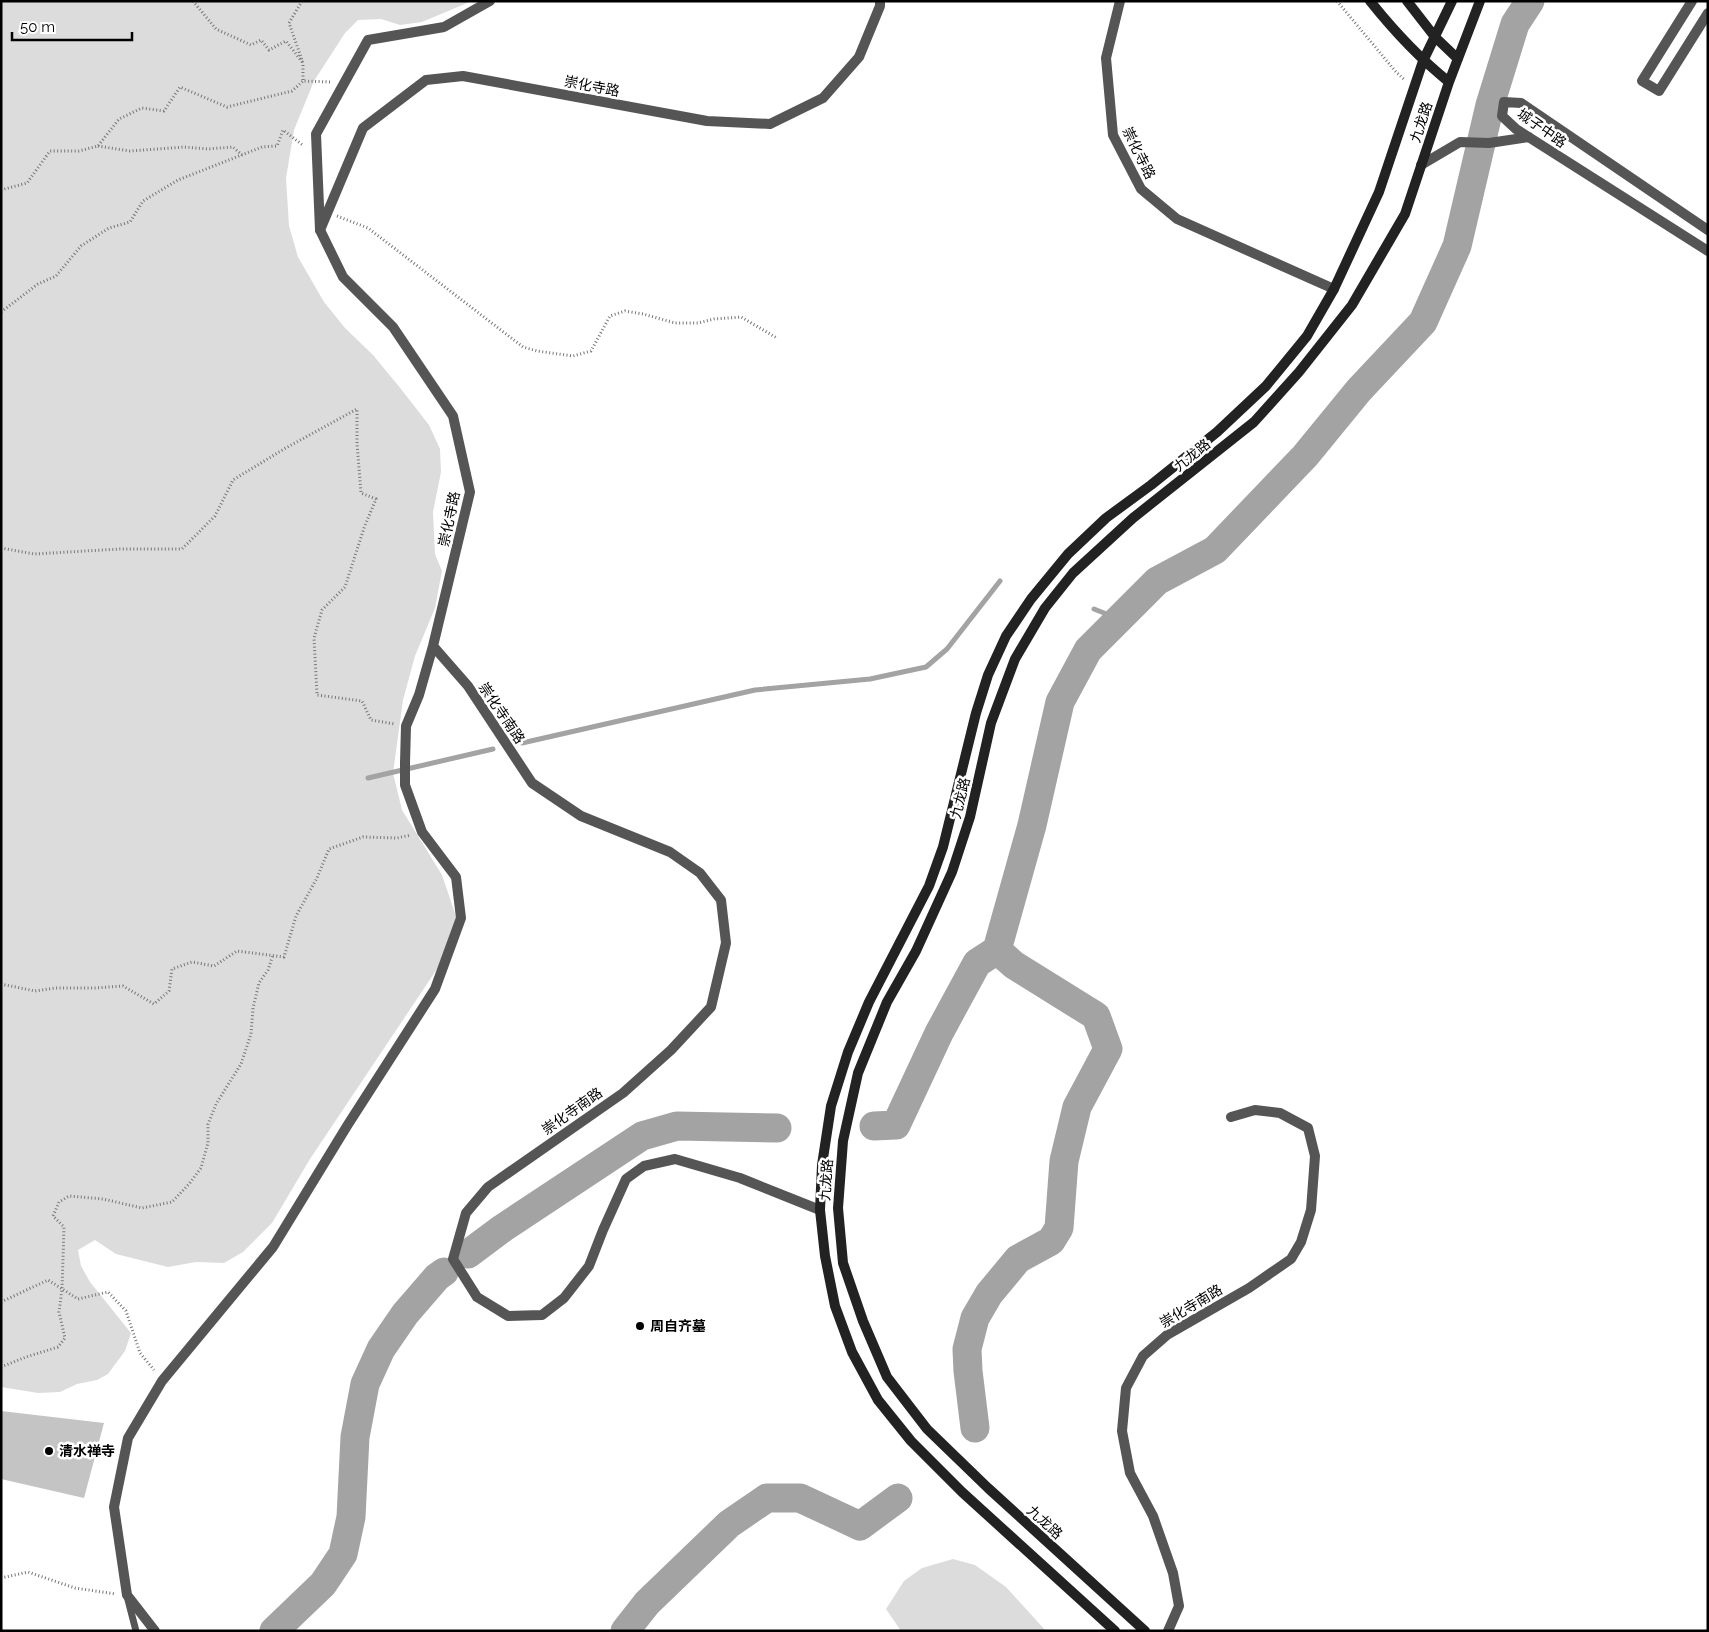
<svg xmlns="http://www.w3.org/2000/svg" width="1709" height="1632" viewBox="0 0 1709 1632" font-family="Raleway,'Noto Sans SC',sans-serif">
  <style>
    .green { fill: #dcdcdc }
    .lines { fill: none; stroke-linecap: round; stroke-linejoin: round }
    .stream { stroke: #a3a3a3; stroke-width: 5 }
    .river { stroke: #a3a3a3; stroke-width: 29 }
    .building { fill: #c4c4c4 }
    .path { stroke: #777; stroke-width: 3; stroke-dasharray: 1 2.5; stroke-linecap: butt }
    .service { stroke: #555; stroke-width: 7 }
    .minor { stroke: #555; stroke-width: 10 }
    .tertiary { stroke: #555; stroke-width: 10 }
    .secondary { stroke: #222; stroke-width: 10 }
    .poi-dot { fill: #000; stroke: #fff; stroke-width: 2 }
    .labels { text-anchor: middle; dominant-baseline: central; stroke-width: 5; stroke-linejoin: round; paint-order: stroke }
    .street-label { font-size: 14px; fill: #000; stroke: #fff }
    .poi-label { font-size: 14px; font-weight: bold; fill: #000; stroke: #fff; text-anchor: start }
  </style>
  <rect width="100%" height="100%" fill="#fff"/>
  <path class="green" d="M1,1h471l-50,21 -22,3 -19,-6 -23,1 -13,13 -31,48 -20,49 -8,48 3,48 9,31 26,45 21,26 28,27 28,34 28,36 11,24 1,23 -8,40 2,42 7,17 -7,37 -20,48 -12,44 -10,73 9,37 40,65 17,50 -12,29 -137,205 -38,64 -29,29 -19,11 -28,-1 -28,5 -52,-13 -21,-14 -17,10 3,16 9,16 41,51 -6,18 -17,23 -11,6 -20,4 -17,8 -22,1 -37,-6z
    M953,1559l22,6 31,22 40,44h-145l-15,-22 18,-28 18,-13z"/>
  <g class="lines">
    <path class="stream" d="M1094,609l25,10
      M522,743l233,-53 115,-11 56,-12 21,-18 53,-68
      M368,778l125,-29"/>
    <path class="river" d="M874,1126l22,-1 43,-92 38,-70 20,-13 35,-125 28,-123 28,-52 69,-69 58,-31 90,-94 54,-66 64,-68 34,-76 33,-141 25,-81 15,-23
      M468,1254l35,-26 139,-92 35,-10 100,2
      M975,1428l-7,-57 -1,-22 8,-31 14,-24 29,-35 33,-18 8,-13 5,-67 13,-54 31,-58 -12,-33 -82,-51 -17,-15
      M274,1631l49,-47 20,-30 8,-37 4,-80 10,-53 16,-35 24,-35 32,-37 7,-5
      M625,1631l22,-28 82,-79 38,-26h33l60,28 38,-28"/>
  </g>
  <path class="building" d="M1,1411l103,12 -20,75 -83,-19z"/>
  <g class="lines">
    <path class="path" d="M193,1l23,28 35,16 10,-5 8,10 17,-9 17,22
      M302,1l-13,22 14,40v18l28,1
      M1337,1l59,71 9,8
      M98,146l32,5 54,-4 24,2 25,-2 9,8
      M1,190l26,-7 23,-32h29l19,-5 21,-27 23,-11 22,3 16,-24 47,20 65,-16 11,-10
      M337,216l31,12 155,119 14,4 36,5 18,-5 19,-35 15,-5 18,3 32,9h23l16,-4 27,-2 36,21
      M1,312l37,-28 18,-8 25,-30 28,-18 21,-6 13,-21 35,-21 84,-33 15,-1 6,-16 21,16
      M1,548l33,6 86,-5h62l33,-33 18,-36 51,-31 73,-40v34l4,50 15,6 -12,29 -19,59 -23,23 -8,28 3,57 45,6 9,19 24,4
      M1,984l34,7 21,-3h38l29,-2 31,18 15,-13 3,-22 20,-7 22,4 23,-15 47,6 12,-41 21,-38 12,-29 34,-12 34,1 14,-3
      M1,1302l47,-22 30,19 30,-7 18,19 14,42 14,17
      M1,1367l25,-10 32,-10 7,-9 -6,-26 3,-23 2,-62 -11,-11 6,-14 10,-6 34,3 39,9 30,-6 17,-18 12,-16 7,-25v-19l8,-20 25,-40 10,-30 2,-26 6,-25 9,-13 5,-15
      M1,1578l27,-6 47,16 41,6"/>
    <path class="service" d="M128,1600l8,31"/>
    <path class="minor" d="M1120,1l-14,57 7,77 28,54 36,30 157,70
      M1692,1l-50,80 17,10 49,-78
      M320,230l43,-102 63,-48 37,-4 244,45 63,3 53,-26 36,-41 21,-51v-5
      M155,1631l-28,-36 -13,-88 14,-69 34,-57 111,-134 74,-121 88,-137 26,-71 -5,-41 -34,-45 -17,-47v-22"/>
    <path class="tertiary" d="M1421,165l39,-23 29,1 40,-6
      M1708,230l-187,-127 -17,-1 -2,14 14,13 192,122
      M433,646l35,40 64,97 49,33 89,36 30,21 21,27 5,43 -15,64 -40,43 -48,43 -135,94 -22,26 -13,46 24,38 31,19 34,-1 22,-17 25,-32 14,-36 23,-51 18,-13 31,-7 65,19 80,32
      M405,763l1,-37 13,-31 14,-49 37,-154 -17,-76 -60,-89 -50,-50 -23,-47 -4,-96 52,-94 76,-13 46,-26
      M1168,1631l11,-25 -6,-33 -20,-57 -23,-43 -8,-42 4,-43 17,-32 24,-21 82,-47 42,-29 10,-17 10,-32 4,-54 -7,-28 -28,-15 -25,-3 -24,7"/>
    <path class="secondary" d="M1370,1c24,30 49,57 79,81
      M1407,1l28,36 23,22
      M1115,1631l-153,-139 -51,-51 -33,-41 -26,-48 -17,-46 -10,-50 -5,-46 2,-45 9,-59 17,-54 21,-50 60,-116 14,-39 33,-134 12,-38 18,-39 25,-37 37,-45 38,-36 45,-33 66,-53 49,-46 41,-50 27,-47 45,-97 44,-131 29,-60
      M1145,1631l-157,-143 -61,-59 -40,-52 -24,-56 -20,-58 -5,-55 5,-67 15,-68 29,-71 29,-51 36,-79 18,-55 21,-94 24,-64 30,-51 28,-35 60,-55 121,-96 45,-50 53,-67 53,-91 44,-132 31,-81"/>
  </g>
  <g class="poi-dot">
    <circle cx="640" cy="1326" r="5"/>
    <circle cx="49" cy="1451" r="5"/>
  </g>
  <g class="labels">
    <g class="street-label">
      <text transform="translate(592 86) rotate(11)">崇化寺路</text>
      <text transform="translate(1421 122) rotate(-72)">九龙路</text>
      <text transform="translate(1542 128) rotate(35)">城子中路</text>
      <text transform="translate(1139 153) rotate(64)">崇化寺路</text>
      <text transform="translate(1192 455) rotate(-39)">九龙路</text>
      <text transform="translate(449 519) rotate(-78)">崇化寺路</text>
      <text transform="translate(502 713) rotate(56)">崇化寺南路</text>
      <text transform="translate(960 798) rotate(-76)">九龙路</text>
      <text transform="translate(572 1111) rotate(-35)">崇化寺南路</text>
      <text transform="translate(826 1180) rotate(-86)">九龙路</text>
      <text transform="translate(1191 1306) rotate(-31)">崇化寺南路</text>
      <text transform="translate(1045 1522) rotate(42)">九龙路</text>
    </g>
    <g class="poi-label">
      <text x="650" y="1326">周自齐墓</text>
      <text x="59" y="1451">清水禅寺</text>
    </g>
  </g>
  <rect width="1709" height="1632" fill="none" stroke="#000000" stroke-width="5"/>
  <path d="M12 32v8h120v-8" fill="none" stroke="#000000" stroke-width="2.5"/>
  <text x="20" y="32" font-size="15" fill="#000000" stroke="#ffffff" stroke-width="4" paint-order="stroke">50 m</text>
</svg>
